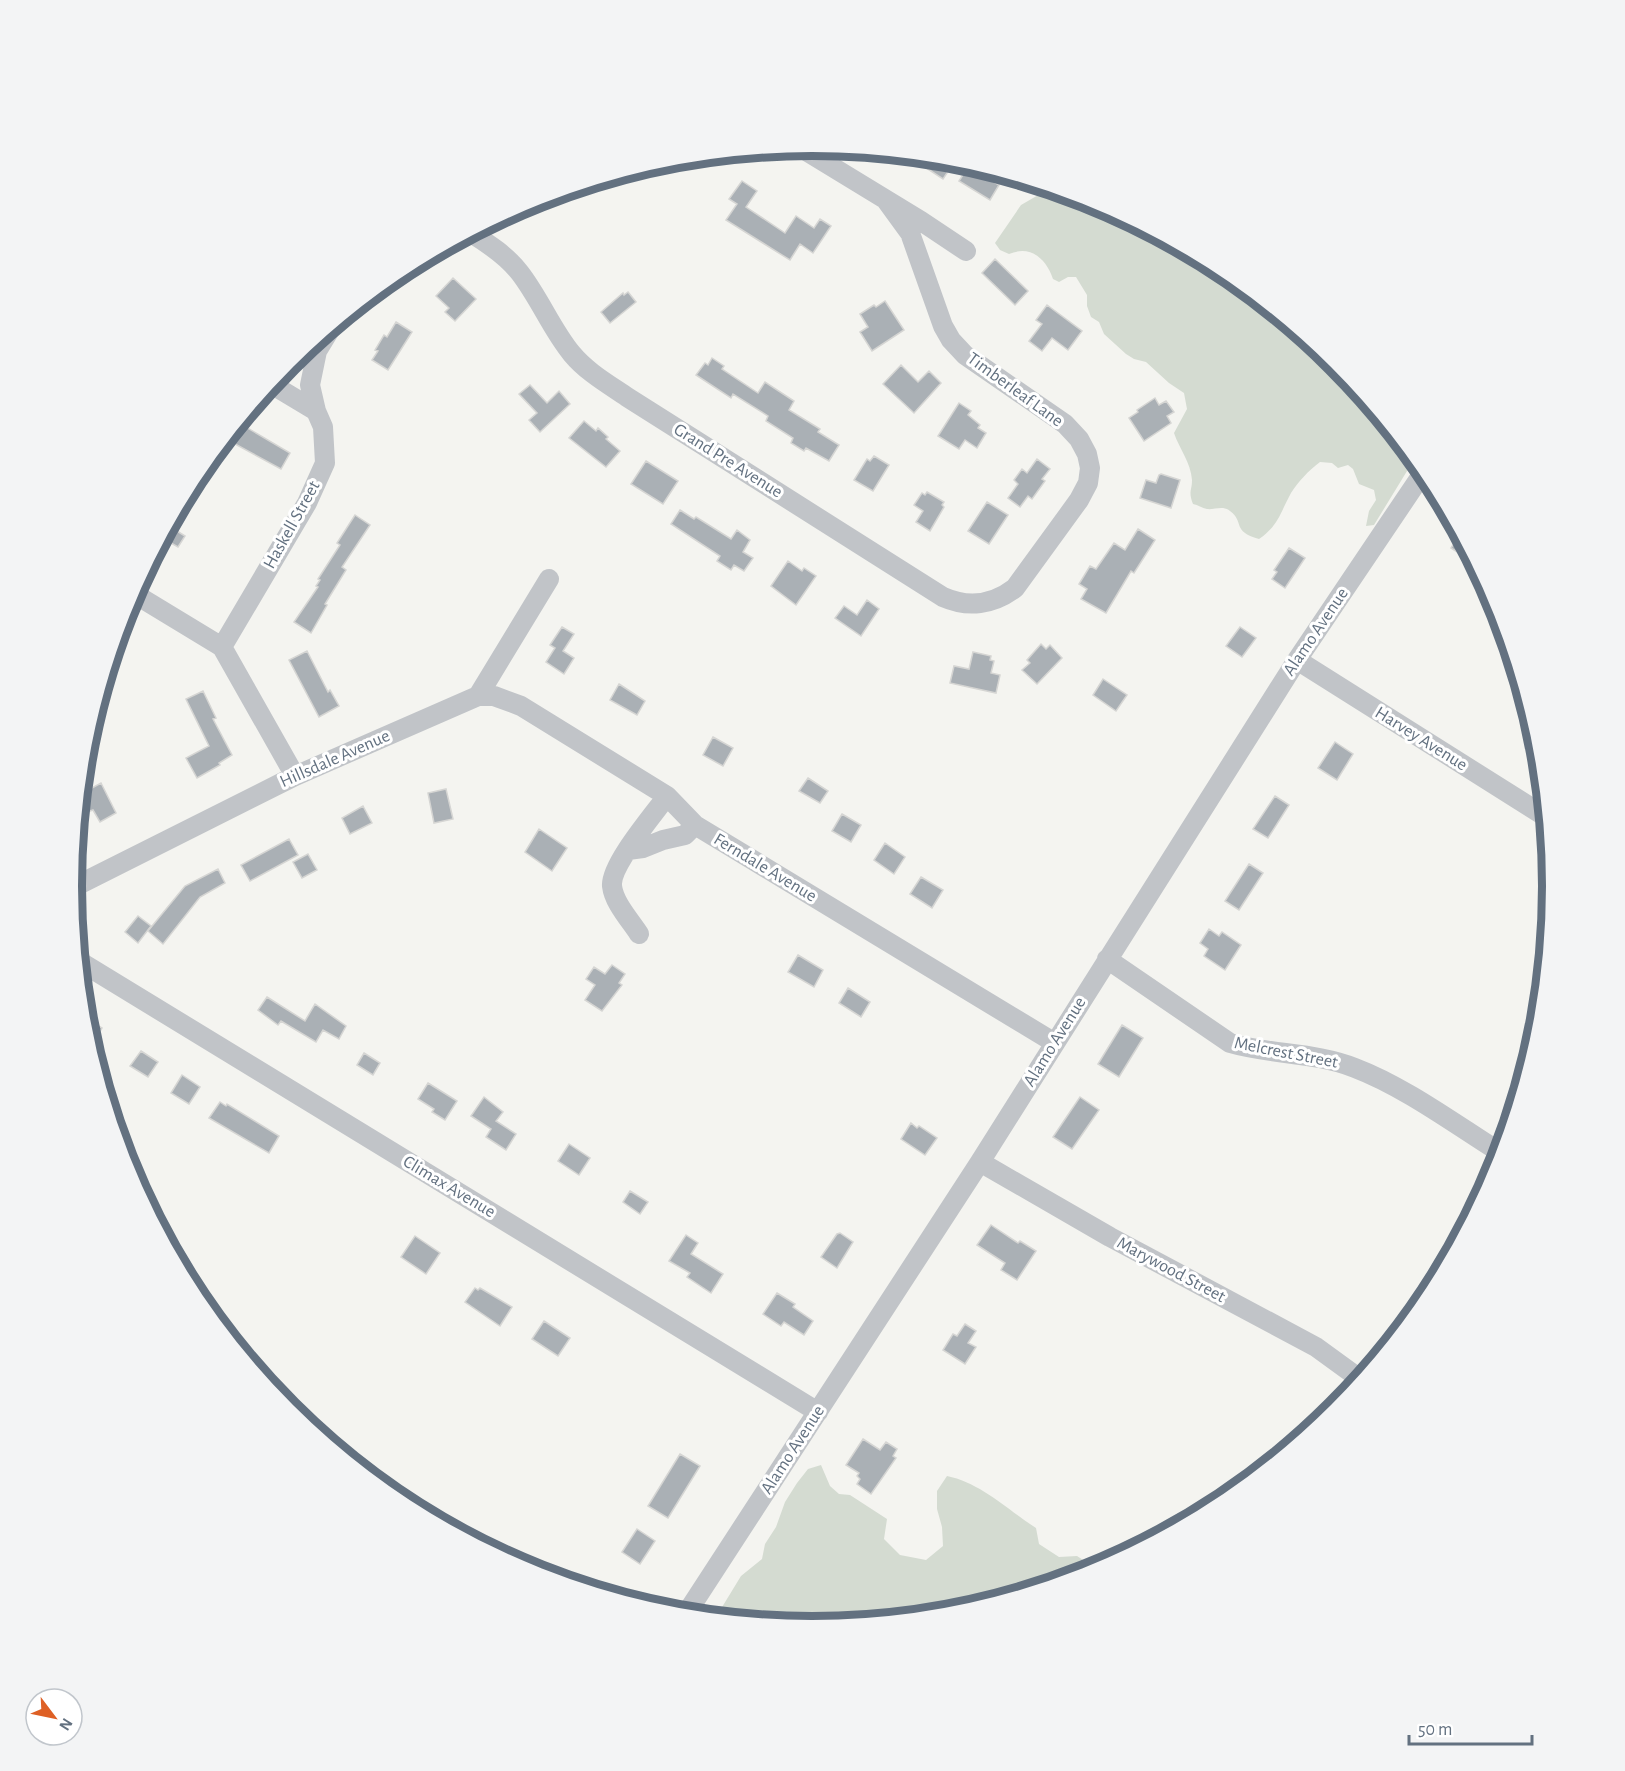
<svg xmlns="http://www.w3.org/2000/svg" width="1625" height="1771" viewBox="0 0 1625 1771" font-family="'Alegreya Sans',sans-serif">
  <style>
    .green { fill: #d4dbd1 }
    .building { fill: #aab0b5; stroke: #d5d5d3; stroke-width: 1.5 }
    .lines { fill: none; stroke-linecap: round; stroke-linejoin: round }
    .minor { stroke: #c1c4c8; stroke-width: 20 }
    .labels { text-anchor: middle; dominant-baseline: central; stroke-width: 6; stroke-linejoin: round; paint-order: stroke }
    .street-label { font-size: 18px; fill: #637180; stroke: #fff }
    .rim { fill: none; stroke: #637180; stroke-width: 8 }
  </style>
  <rect width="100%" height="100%" fill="#f4f4f0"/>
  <path class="green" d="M1040,184l56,18 128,68 112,92 79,96 -41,67 -8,1 3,-15 7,-11 -2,-10 -15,-6 -6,-15 -5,-4 -10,3 -6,-5 -12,-1c-12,9 -21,19 -29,31 -11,20 -12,32 -32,46 -28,-8 -14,-17 -29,-28 -7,-6 -16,-1 -23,-2 -5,-1 -9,-4 -14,-5 -5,-13 -1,-13 -1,-24 -1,-17 -13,-32 -18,-47l13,-24 -3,-16 -15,-10 -23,-21 -12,-3 -8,-5 -22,-20 -5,-12 -8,-5 -4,-11v-11l-11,-18h-8l-9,5 -6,-3c-7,-21 -23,-34 -44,-25l-9,-4 -5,-7 26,-38 19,-11z
    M821,1465l9,21 9,8 11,1 37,24 -3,20 16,16 26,5 17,-14 -1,-19 -5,-18v-18l10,-15c34,7 61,34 89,52l3,16 20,13 18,-1 20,13 -140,43 -145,14 -96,-9 25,-41 21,-17 3,-15 11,-17 9,-25 12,-19 11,-14z"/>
  <path class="building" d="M905,154l38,4 10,6 -10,15z
    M968,167l31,18 -9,15 -31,-19z
    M742,181l15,10 -11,16 39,26 11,-17 18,12 6,-9 11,7 -18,27 -13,-9 -10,16 -64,-40 11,-16 -8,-5z
    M995,259l33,32 -13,14 -33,-32z
    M453,278l23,21 -21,22 -10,-9 4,-4 -13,-12z
    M628,292l8,10 -26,21 -9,-11 22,-19 1,2z
    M885,301l19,29 -32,21 -12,-19 8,-5 -8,-13 14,-9 2,2z
    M1047,305l35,26 -14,19 -16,-12 -10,13 -13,-10 13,-17 -6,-4z
    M396,322l16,10 -24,38 -16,-10 6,-9 -3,-1 9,-15 3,2z
    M712,358l12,8 -2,3 36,24 7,-11 29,19 -5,9 31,19 -2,3 21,13 -10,16 -23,-13 -2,3 -13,-8 2,-5 -27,-17 2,-5 -35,-22 -2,4 -35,-23 9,-12 3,2z
    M901,365l17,17 11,-11 12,12 -27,30 -31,-29z
    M530,385l17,18 12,-12 11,13 -30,28 -11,-12 8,-7 -18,-19z
    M1155,398l4,7 7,-4 8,11 -7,4 4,7 -27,18 -15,-23 9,-6 -1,-2z
    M959,403l12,8 -3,4 12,10 -2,3 8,5 -9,15 -12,-8 -6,9 -21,-13z
    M584,421l12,10 2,-3 10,9 -2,2 14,12 -14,16 -37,-29z
    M239,423l51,30 -9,16 -55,-30z
    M874,456l15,9 -16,26 -19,-11 13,-21 3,2z
    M1037,459l13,10 -8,10 3,2 -13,18 -4,-3 -8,11 -12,-9 10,-14 -4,-4 8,-11 5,4z
    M646,461l32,20 -15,23 -32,-20z
    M1161,474l19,6 -9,28 -31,-10 6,-18 10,3 3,-8z
    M927,492l17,10 -2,3 2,2 -14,24 -14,-9 7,-11 -9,-6 8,-12 3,2z
    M987,502l21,13 -19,29 -21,-13z
    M680,510l14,9 2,-2 35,22 6,-9 13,10 -7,12 10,6 -9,13 -10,-6 -3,5 -14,-9 3,-5 -49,-32z
    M355,515l15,10 -28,42 4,3 -21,34 2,1 -16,28 -17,-11 24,-35 -2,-1 4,-6 -2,-1 22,-34 -3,-2z
    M169,526l16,10 -7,11 -16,-9z
    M1138,529l17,11 -21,33 -3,-2 -25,42 -25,-14 6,-10 -8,-5 11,-18 6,3 18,-26 11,7z
    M1460,534l6,10 10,20 -25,-16z
    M1289,548l16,10 -20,30 -13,-9 5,-7 -3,-2z
    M788,561l14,10 2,-3 12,8 -20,29 -25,-19z
    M867,600l12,9 -18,27 -26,-18 9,-12 13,9z
    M562,627l12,7 -11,17 11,7 -10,16 -18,-12 9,-14 -5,-3z
    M1240,627l16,11 -14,19 -16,-11z
    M1041,644l5,5 4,-4 12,13 -25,26 -15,-14 8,-7 -3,-3z
    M307,651l21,41 2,-2 9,16 -20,11 -30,-57z
    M973,652l18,4 -1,4 4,1 -3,12 9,2 -4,18 -46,-10 4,-17 15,3z
    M1103,679l24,16 -11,16 -23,-16z
    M619,684l26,17 -8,14 -27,-15z
    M203,691l13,27 -3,1 19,36 -13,8 1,2 -23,13 -11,-20 23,-12 -23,-47z
    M713,737l20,11 -10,18 -20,-11z
    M1335,742l18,12 -16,26 -19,-12z
    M808,778l20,13 -8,12 -21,-12z
    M101,783l15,30 -16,9 -7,-12 -3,1 -1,-2 -10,6 2,-21z
    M446,789l7,30 -19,4 -6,-30z
    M1275,796l14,9 -21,33 -15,-9z
    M363,806l9,17 -22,11 -8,-16z
    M842,814l19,11 -10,17 -19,-11z
    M539,829l28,19 -15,23 -27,-19z
    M289,839l9,16 -48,26 -9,-16z
    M885,843l20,14 -11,17 -20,-14z
    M308,854l9,16 -15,8 -9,-16z
    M1249,864l14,9 -24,37 -14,-9z
    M218,869l7,14 -25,14 -37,47 -15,-13 37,-45z
    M921,877l22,13 -11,18 -22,-14z
    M138,916l13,10 -13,17 -13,-11z
    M1209,929l10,7 3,-4 19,13 -16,25 -21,-14 4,-7 -8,-6z
    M798,955l25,15 -9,17 -26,-15z
    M612,965l13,9 -6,9 3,2 -20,26 -17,-11 10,-15 -9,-6 8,-12 11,7z
    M848,988l22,14 -9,15 -22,-14z
    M267,997l38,24 10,-17 31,22 -7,13 -16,-9 -7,12 -35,-21 -3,4 -20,-15z
    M85,1018l17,10 -11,18 -5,-16z
    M1122,1025l21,13 -24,39 -21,-13z
    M141,1051l17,11 -10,15 -18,-11z
    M364,1053l16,10 -7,12 -16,-10z
    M182,1075l18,12 -11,17 -18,-11z
    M428,1083l29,18 -12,19 -13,-8 2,-3 -16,-10z
    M484,1097l19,15 -7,9 20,13 -10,16 -20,-13 5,-8 -20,-13z
    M1080,1097l19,13 -27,39 -19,-12z
    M220,1102l6,4 1,-2 52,32 -10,17 -60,-35z
    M911,1123l6,5 2,-2 18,12 -12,17 -24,-16z
    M569,1144l21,14 -11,17 -21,-14z
    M630,1191l18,11 -8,12 -17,-12z
    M991,1225l27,18 2,-2 16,10 -19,29 -16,-10 4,-7 -28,-18z
    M840,1233l13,9 -16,26 -16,-11 16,-23z
    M686,1235l12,8 -7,11 32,20 -12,19 -24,-16 3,-4 -21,-12z
    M415,1236l25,17 -14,21 -25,-17z
    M475,1288l3,2 2,-2 32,19 -12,19 -35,-24z
    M777,1293l18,11 -2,3 20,14 -9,14 -20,-13 -3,4 -18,-12z
    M544,1321l26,17 -12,18 -26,-17z
    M965,1324l11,7 -8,12 8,4 -11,17 -22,-14 10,-16 4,2z
    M863,1439l17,11 6,-8 11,7 -4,7 3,2 -25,36 -14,-10 3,-5 -3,-3 2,-3 -13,-8z
    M680,1454l20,12 -32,52 -20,-12z
    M637,1529l18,12 -15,23 -18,-12z"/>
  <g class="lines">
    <path class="minor" d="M798,146l123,75 45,30
      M471,233c18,11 36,23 49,40 20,26 32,57 52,81 15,18 36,30 55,43l316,200c25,11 50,8 72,-9l64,-88 9,-17 2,-15 -3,-14 -8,-15 -14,-15 -100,-69 -14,-15 -8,-14 -33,-93 -24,-33
      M271,384l45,27
      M133,593l89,54 73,129
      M222,647l85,-144 18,-40 -2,-36 -7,-16 -6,-26 7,-34 14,-23
      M1297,660l249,157
      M478,696h16l27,10 146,90 28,29 360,218
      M628,850l15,-2 20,-8 22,-5 10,-10
      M72,888l223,-112 183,-80 71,-117
      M639,934c-9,-14 -25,-31 -27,-48 -2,-21 42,-72 55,-90
      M1107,959l123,84c41,12 85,9 125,25 50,19 101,57 146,85
      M79,961l739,451
      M980,1162l130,75 206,110 44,32
      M686,1614l294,-452 317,-502 128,-190"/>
  </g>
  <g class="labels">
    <g class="street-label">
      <text transform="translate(1015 390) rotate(36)">Timberleaf Lane</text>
      <text transform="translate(728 461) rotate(32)">Grand Pre Avenue</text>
      <text transform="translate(292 525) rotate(-61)">Haskell Street</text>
      <text transform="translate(1316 632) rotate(-56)">Alamo Avenue</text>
      <text transform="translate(1421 739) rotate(32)">Harvey Avenue</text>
      <text transform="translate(335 759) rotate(-24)">Hillsdale Avenue</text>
      <text transform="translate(765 868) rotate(31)">Ferndale Avenue</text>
      <text transform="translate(1055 1042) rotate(-58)">Alamo Avenue</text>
      <text transform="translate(1286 1053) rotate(11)">Melcrest Street</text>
      <text transform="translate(449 1187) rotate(31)">Climax Avenue</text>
      <text transform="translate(1171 1270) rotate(28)">Marywood Street</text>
      <text transform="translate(793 1450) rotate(-57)">Alamo Avenue</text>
    </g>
  </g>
  <path d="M0 0H1625V1771H0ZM82 886a730 730 0 1 1 1460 0a730 730 0 1 1-1460 0Z" fill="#f3f4f5" fill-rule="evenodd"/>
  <path class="rim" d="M82 886a730 730 0 1 1 1460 0a730 730 0 1 1-1460 0Z"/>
  <g transform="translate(54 1717) rotate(122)"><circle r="28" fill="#ffffff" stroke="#c1c6cc" stroke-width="1.5"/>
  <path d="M0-4.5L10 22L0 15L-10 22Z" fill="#de6025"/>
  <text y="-9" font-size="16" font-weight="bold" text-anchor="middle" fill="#637180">N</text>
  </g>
  <path d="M1409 1735v9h123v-9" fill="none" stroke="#637180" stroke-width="3"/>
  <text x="1418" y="1735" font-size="18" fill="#637180" stroke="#ffffff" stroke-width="4.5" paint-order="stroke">50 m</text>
</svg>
